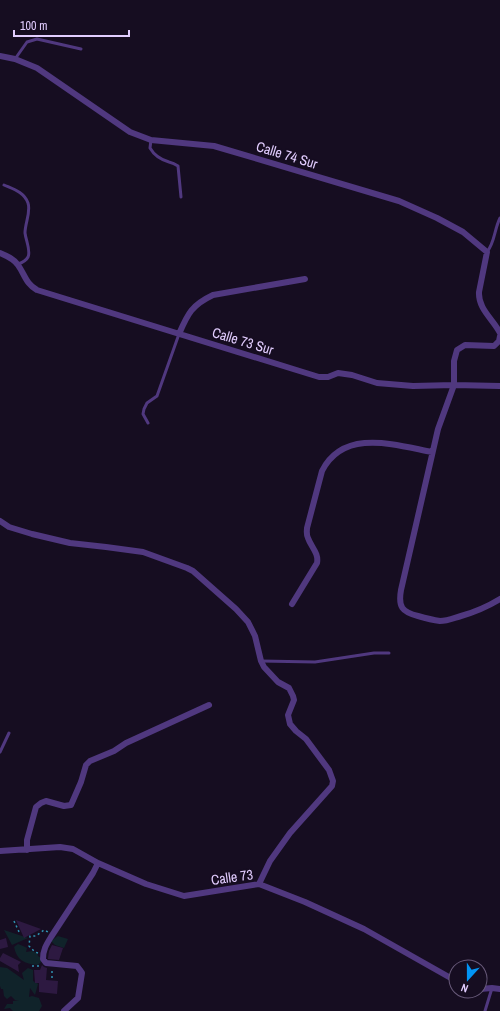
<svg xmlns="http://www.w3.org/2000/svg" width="500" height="1011" viewBox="0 0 500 1011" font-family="'Archivo Narrow',sans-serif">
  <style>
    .green { fill: #10232a }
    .building { fill: #2d1941 }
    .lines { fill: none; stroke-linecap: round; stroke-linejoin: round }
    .path { stroke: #2f92b1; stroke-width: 1.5; stroke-dasharray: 2 3; stroke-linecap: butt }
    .service { stroke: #50387f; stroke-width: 3 }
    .minor { stroke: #50387f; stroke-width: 6 }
    .labels { text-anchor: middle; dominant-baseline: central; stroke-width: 3.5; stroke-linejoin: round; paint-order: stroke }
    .street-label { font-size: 14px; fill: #e2cdff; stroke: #160d21 }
  </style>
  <rect width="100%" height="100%" fill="#160d21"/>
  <path class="green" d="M4,930l24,8 -16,7z
    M58,936l10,3 -4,9 -9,-3 -4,-4z
    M18,944l5,2 4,2 -1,4 6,-1 5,2 1,3 3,2v4l-3,3c-14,-1 -21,-5 -24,-18z
    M0,967l7,1 17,12 -2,-7 6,-5 5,2v11l5,3 -3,11 -5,-7 -1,9 3,-1 7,2 3,8 -3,5h-26l-3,-3 -6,1 3,-5h6v-3l6,-1h-4l-4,-4 -4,3 -3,-3 -1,-7h-2l-1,-3z"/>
  <path class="building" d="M16,920l25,9 -17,9z
    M6,938l2,9 -8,2v-9z
    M52,945l11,3 -4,12 -11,-1v-1l1,-7z
    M3,953l18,9 -3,3 1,7 -19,-11v-3z
    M42,965l2,2 3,1 -1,12 12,1 -1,13 -18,-2v-9h-4l-1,-13h6z"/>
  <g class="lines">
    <path class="path" d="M14,921l6,13
      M38,953l-3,-1 -6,-6 1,-10h6l8,-6 4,2
      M32,966h9
      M52,978v-8"/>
    <path class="service" d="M15,59l12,-17 10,-3 44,10
      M151,140l-1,8c4,7 12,12 19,14 4,1 6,2 9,4l3,31
      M4,185c9,4 20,7 24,18 3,9 -3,20 -3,30 1,8 6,18 3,24 -2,4 -7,6 -10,7
      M487,252c8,-10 7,-22 13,-34
      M148,423l-5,-9 1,-5 3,-6 10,-7 22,-62
      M261,661l54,1 59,-9h15
      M0,752l9,-19
      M485,1011l7,-23"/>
    <path class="minor" d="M0,56l15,3 22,9 93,64 21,8 63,6 185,55 38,17 26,14 24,20 -8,40c-1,17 14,27 21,41
      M0,253c7,3 14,6 18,12 7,10 8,19 19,25l282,87h9l10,-4 14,2 25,8 36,3 41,-1 46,1
      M179,334c9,-21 13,-29 34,-39l92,-16
      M500,336l-1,5 -5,5 -29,-1 -8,5 -3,11v24l-16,44 -37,161c-3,17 1,22 17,26 7,2 15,4 22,5 7,0 14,-3 21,-5 14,-4 26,-9 39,-17
      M0,521l9,6 23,7 38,9 36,4 37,5 44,16 6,3 43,38 12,13 7,14 6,25 3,6 14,15 11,6 4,8 1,4 -6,15 2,9 6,7 10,8 23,31 4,11 -1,5 -42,47 -20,28 -11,23
      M292,604l25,-41c2,-10 -6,-16 -9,-25 -2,-4 -1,-7 -1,-10l15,-57c22,-43 73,-26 110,-19
      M27,850v-10l9,-33 5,-4 5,-2 18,5 7,-1 10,-23 5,-17 4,-4 24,-10 12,-8 83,-38
      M0,851l60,-4 13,2 25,14 48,21 38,12 75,-12 46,18 59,27 92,52
      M480,989l12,-1 8,1
      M64,1011l14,-13 4,-25 -2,-3 -3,-4 -31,-3 -3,-4c0,-9 3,-14 8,-22l42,-64 5,-10"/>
  </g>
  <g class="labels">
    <g class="street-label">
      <text transform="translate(287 155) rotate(17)">Calle 74 Sur</text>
      <text transform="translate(243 341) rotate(17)">Calle 73 Sur</text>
      <text transform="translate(232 877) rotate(-8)">Calle 73</text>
    </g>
  </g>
  <g transform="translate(468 979) rotate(201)"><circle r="19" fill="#160d21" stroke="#685a7a"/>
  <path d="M0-3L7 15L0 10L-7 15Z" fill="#0294f5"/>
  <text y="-6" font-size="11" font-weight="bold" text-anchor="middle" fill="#e2cdff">N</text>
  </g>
  <path d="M14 30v6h115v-6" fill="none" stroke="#e2cdff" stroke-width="2"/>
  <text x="20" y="30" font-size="12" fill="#e2cdff" stroke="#160d21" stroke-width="3" paint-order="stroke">100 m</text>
</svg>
